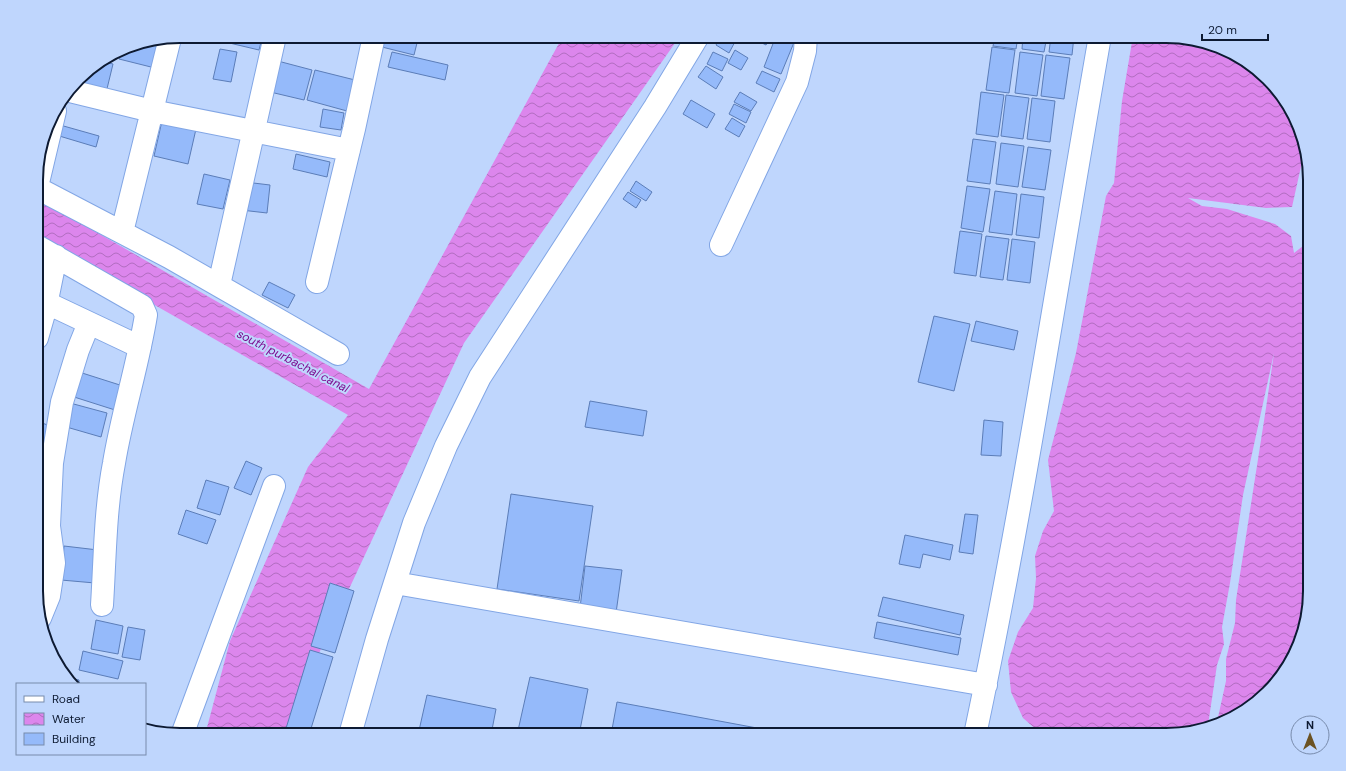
<svg xmlns="http://www.w3.org/2000/svg" width="1346" height="771" viewBox="0 0 1346 771" font-family="'DM Sans',sans-serif">
  <style>
    .water { fill: url(#water-waves) }
    .building { fill: #95bafa; stroke: #5b7db8 }
    .lines { fill: none; stroke-linecap: round; stroke-linejoin: round }
    .minor-casing { stroke: #82a6e5; stroke-width: 24 }
    .minor { stroke: #fff; stroke-width: 22 }
    .labels { text-anchor: middle; dominant-baseline: central; stroke-width: 4; stroke-linejoin: round; paint-order: stroke }
    .water-label { font-size: 12px; font-style: italic; fill: #7d0c8f; stroke: #bfd6fd }
    .rim { fill: none; stroke: #0d1a32; stroke-width: 2 }
  </style>
  <defs>
    <pattern id="water-waves" width="16" height="10" patternUnits="userSpaceOnUse"><rect width="16" height="10" fill="#dc86ec"/><path d="M0 5q4-4 8 0t8 0" fill="none" stroke="#b16dc0"/></pattern>
  </defs>
  <rect width="100%" height="100%" fill="#bfd6fd"/>
  <path class="water" d="M563,36h117l-216,307 -158,338 -13,54h-88l25,-94 78,-174 40,-52 -311,-177v-40l332,191z
    M1133,36h33l72,19 48,45 18,53 -12,54 -26,1 -78,-10 14,8 25,3 48,15 16,12 3,17 9,-7 7,-2v356l-19,63 -53,53 -21,6 9,-41v-22l9,-36 1,-23 30,-192 8,-55 -31,142 -13,88 -8,44 2,17 -7,21 -9,60 -33,10h-129l-7,-3 -16,-14 -12,-26 -3,-31 10,-29 15,-24 3,-30 -1,-22 8,-25 11,-20 -6,-51 28,-107 30,-157 8,-13 8,-82z
    M37,532l7,20 1,24 -8,34z"/>
  <path class="building" d="M223,36h31l8,2 -3,12 -38,-9z
    M380,36h26l12,3 -4,16 -36,-9z
    M721,36h13l3,2 -8,15 -13,-8z
    M748,36h23l-5,9z
    M776,36h10l9,4 -14,34 -17,-7z
    M995,36h23l-2,13 -23,-3z
    M1023,36h24l-3,16 -22,-3z
    M1051,36h23l-2,19 -23,-3z
    M163,39l-8,29 -36,-9 2,-10 4,-2z
    M992,47l23,3 -6,43 -23,-3z
    M220,49l17,3 -6,30 -18,-3z
    M735,50l13,8 -7,12 -13,-7z
    M392,52l56,13 -3,15 -57,-13z
    M713,52l15,7 -6,12 -15,-7z
    M1020,52l23,3 -6,41 -22,-3z
    M1046,55l24,3 -6,41 -23,-3z
    M274,60l38,10 -8,30 -38,-9z
    M102,61l11,3 -8,33 -33,-8 13,-17z
    M706,66l17,11 -7,12 -18,-12z
    M315,70l40,10 -8,31 -40,-11z
    M762,71l18,8 -6,13 -18,-9z
    M740,92l17,10 -6,9 -17,-9z
    M981,92l23,3 -6,42 -22,-3z
    M1006,95l23,3 -6,41 -22,-3z
    M1032,98l23,3 -5,41 -23,-3z
    M691,100l24,14 -8,14 -24,-14z
    M734,104l17,8 -5,11 -17,-9z
    M323,109l21,4 -3,17 -21,-3z
    M732,118l13,8 -6,11 -14,-8z
    M162,121l34,8 -8,35 -34,-8z
    M60,125l39,11 -3,11 -40,-12z
    M973,139l23,3 -6,42 -23,-3z
    M1001,143l23,3 -6,41 -22,-3z
    M1028,147l23,3 -6,40 -23,-3z
    M296,154l34,8 -3,15 -34,-8z
    M204,174l26,6 -7,29 -26,-5z
    M636,181l16,11 -6,9 -16,-10z
    M245,182l25,3 -3,28 -26,-3z
    M967,186l23,3 -7,43 -22,-4z
    M995,191l22,3 -5,41 -23,-3z
    M628,192l13,8 -5,8 -13,-9z
    M1021,194l23,3 -5,41 -23,-3z
    M960,231l22,3 -6,42 -22,-3z
    M986,236l23,3 -6,41 -23,-3z
    M1012,239l23,3 -5,41 -23,-3z
    M269,282l26,13 -7,13 -26,-13z
    M934,316l36,8 -16,67 -36,-9z
    M976,321l42,10 -4,19 -43,-9z
    M79,372l44,14 -8,24 -44,-14z
    M590,401l57,10 -4,25 -58,-9z
    M70,403l37,10 -6,24 -38,-11z
    M984,420l19,2 -2,34 -20,-1z
    M37,421l13,5 -8,24 -5,-2z
    M246,461l16,7 -11,27 -17,-7z
    M206,480l23,7 -9,28 -23,-7z
    M511,494l82,12 -14,95 -82,-12z
    M186,510l30,10 -9,24 -29,-10z
    M965,514l13,1 -5,39 -14,-2z
    M905,535l48,10 -3,15 -27,-6 -3,14 -21,-4z
    M64,546l34,4 -3,33 -34,-3z
    M585,566l37,4 -6,43 -36,-5z
    M330,583l24,8 -19,62 -24,-7z
    M883,597l81,18 -4,20 -82,-19z
    M96,620l27,6 -5,28 -27,-5z
    M877,622l84,16 -3,17 -84,-17z
    M128,627l17,3 -5,30 -18,-3z
    M310,650l23,7 -24,78h-25z
    M83,651l40,10 -5,18 -39,-9z
    M530,677l58,12 -9,46h-62z
    M68,678l11,2v4h-5z
    M427,695l69,14 -5,26h-73z
    M617,702l156,29 -1,4h-161z"/>
  <g class="lines">
    <g class="minor-casing">
      <path id="minor" d="M70,91l82,20 197,39
        M37,187l18,-76
        M37,188l132,69 169,97
        M122,232l48,-194
        M721,245l76,-163 8,-31 1,-15
        M37,246l105,60 4,9c-8,50 -24,99 -32,148 -9,47 -9,95 -12,142
        M317,282l37,-153 20,-93
        M219,285l56,-249
        M47,303l93,44
        M37,338l8,-28 11,-54
        M395,583l591,102
        M40,618l9,-22 5,-33 -5,-37 3,-63 10,-61 16,-52 11,-27
        M182,735l92,-249
        M350,735l27,-96 37,-116 32,-77 34,-69 175,-270 43,-71
        M975,735c49,-232 84,-466 125,-699"/>
    </g>
    <use href="#minor" class="minor"/>
  </g>
  <g class="labels">
    <g class="water-label">
      <text transform="translate(293 361) rotate(27)">south purbachal canal</text>
    </g>
  </g>
  <path d="M0 0H1346V771H0ZM180 43H1166A137 137 0 0 1 1303 180V591A137 137 0 0 1 1166 728H180A137 137 0 0 1 43 591V180A137 137 0 0 1 180 43Z" fill="#bfd6fd" fill-rule="evenodd"/>
  <path class="rim" d="M180 43H1166A137 137 0 0 1 1303 180V591A137 137 0 0 1 1166 728H180A137 137 0 0 1 43 591V180A137 137 0 0 1 180 43Z"/>
  <rect x="16" y="683" width="130" height="72" fill="#bfd6fd" stroke="#788bac"/>
  <rect x="24" y="696" width="20" height="6" fill="#ffffff" stroke="#788bac"/>
  <text x="52" y="703" font-size="12" fill="#0d1a32">Road</text>
  <rect x="24" y="713" width="20" height="12" fill="url(#water-waves)" stroke="#788bac"/>
  <text x="52" y="723" font-size="12" fill="#0d1a32">Water</text>
  <rect x="24" y="733" width="20" height="12" fill="#95bafa" stroke="#788bac"/>
  <text x="52" y="743" font-size="12" fill="#0d1a32">Building</text>
  <g transform="translate(1310 735)"><circle r="19" fill="#bfd6fd" stroke="#788bac"/>
  <path d="M0-3L7 15L0 10L-7 15Z" fill="#6b5223"/>
  <text y="-6" font-size="11" font-weight="bold" text-anchor="middle" fill="#0d1a32">N</text>
  </g>
  <path d="M1202 34v6h66v-6" fill="none" stroke="#0d1a32" stroke-width="2"/>
  <text x="1208" y="34" font-size="12" fill="#0d1a32" stroke="#bfd6fd" stroke-width="3" paint-order="stroke">20 m</text>
</svg>
